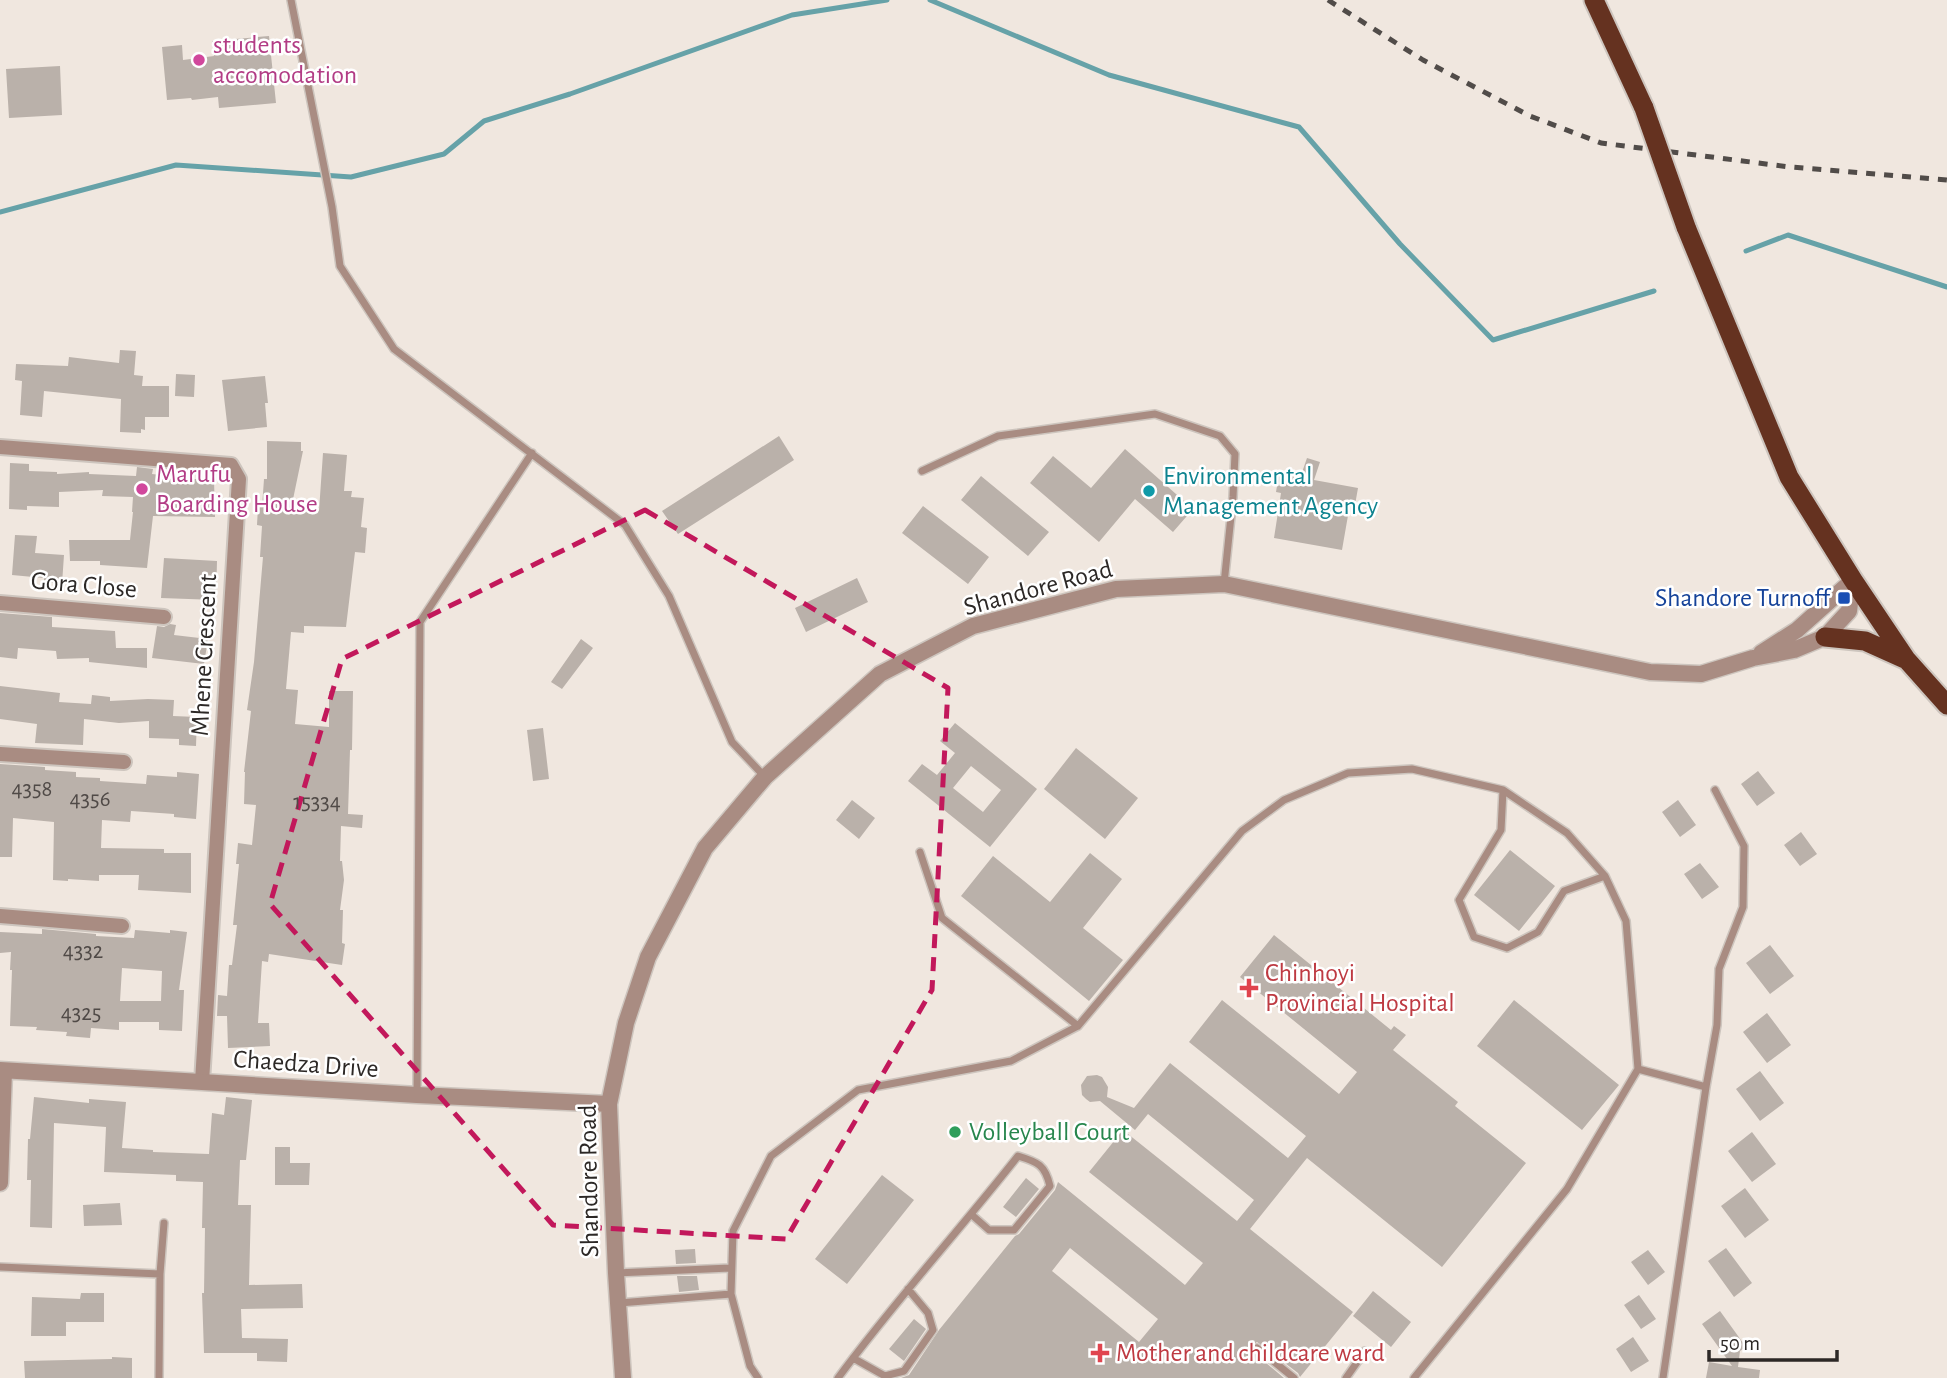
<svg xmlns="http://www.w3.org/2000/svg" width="1947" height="1378" viewBox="0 0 1947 1378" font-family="'Alegreya Sans',sans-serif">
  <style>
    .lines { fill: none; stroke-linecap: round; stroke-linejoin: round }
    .stream { stroke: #66a2a8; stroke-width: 5 }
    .building { fill: #bab1aa; fill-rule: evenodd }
    .service-casing { stroke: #cdc5be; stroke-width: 10 }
    .minor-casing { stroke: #cdc5be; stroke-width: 18 }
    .tertiary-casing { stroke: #cdc5be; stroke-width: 19 }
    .trunk-casing { stroke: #cdc5be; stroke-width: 23 }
    .service { stroke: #a98c82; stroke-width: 7 }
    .minor { stroke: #a98c82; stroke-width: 14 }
    .tertiary { stroke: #a98c82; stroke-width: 16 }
    .trunk { stroke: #653220; stroke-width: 19 }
    .rail { stroke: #514c49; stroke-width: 5; stroke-dasharray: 9 9; stroke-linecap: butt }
    .trunk-bridge-casing { stroke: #cdc5be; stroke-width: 23; stroke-linecap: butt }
    .trunk-bridge { stroke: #653220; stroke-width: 19 }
    .marked { fill: none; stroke: #c2185b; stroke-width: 5; stroke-dasharray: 14 9; stroke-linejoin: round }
    .hotel-dot { fill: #d1479c; stroke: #fff; stroke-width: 2.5 }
    .culture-dot { fill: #0f9aa8; stroke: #fff; stroke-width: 2.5 }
    .transit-dot { fill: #1a4fb4; stroke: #fff; stroke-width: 2.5 }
    .health-dot { fill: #e0444e; stroke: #fff; stroke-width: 2.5 }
    .leisure-dot { fill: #2e9e5b; stroke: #fff; stroke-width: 2.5 }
    .labels { text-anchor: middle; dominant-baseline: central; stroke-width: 5; stroke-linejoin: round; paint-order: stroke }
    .number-label { font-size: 23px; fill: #504a47 }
    .hotel-label { font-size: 26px; fill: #b23c85; stroke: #fff; text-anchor: start }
    .culture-label { font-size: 26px; fill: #0d838f; stroke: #fff; text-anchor: start }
    .street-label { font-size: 26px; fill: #2c2826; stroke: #fff }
    .transit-label { font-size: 26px; fill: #164399; stroke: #fff; text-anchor: end }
    .health-label { font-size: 26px; fill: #be3a42; stroke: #fff; text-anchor: start }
    .leisure-label { font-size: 26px; fill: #27864d; stroke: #fff; text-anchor: start }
  </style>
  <rect width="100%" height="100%" fill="#f0e7df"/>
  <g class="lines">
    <path class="stream" d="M930,0l179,75 190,52 101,117 93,96 161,-49
      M0,212l176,-47 175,12 93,-23 40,-33 86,-27 222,-79 95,-15
      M1746,251l42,-16 159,52"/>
  </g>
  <path class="building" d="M269,36l7,67 -57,5 -1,-11 -26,3 -1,-2 -24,2 -5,-53 20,-2 1,15 31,-4 -2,-15z
    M60,66l2,49 -53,3 -3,-49z
    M120,350l16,1 -2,24 9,1 -1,10h27v31h-24v13l-4,-1v4l-21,-1 1,-33 -77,-8 -2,26 -22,-2 2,-34 -7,-1 1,-16 52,2 1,-9 50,6z
    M176,374l19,1 -1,22 -19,-1z
    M265,376l3,27h-3l2,24 -39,4 -6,-51z
    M779,436l15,24 -116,74 -16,-23z
    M267,441l34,1v9h2l-12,58 28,2 4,-58 24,2 -3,36h8l-1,6 13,1 -3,29 6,1 -2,25 -10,-1 -9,75 -42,-1v7l-13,-1 -5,57 12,1 -3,34 34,3v-36h24l-1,59h-2l-2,64 15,1 -1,13 -21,-2 -1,35h2l2,19 -4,30h3l-1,33 3,1 -3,21 -73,-11 -1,8 -6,-1 -4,62h11l1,23 -42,2 -1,-32h-10l1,-21 9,1 2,-31h3l5,-40h-4l6,-61h-3l2,-21 14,2 4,-40 -12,-1 1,-32h-1l7,-61 -4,-1 7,-48 9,-105h-3l2,-31 -5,-1 1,-18h4l2,-28h3z
    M1125,449l68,60 -20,23 -38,-33 -36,43 -69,-59 23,-27 38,32z
    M1307,458l13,4 -6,18 44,8 -3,17 -5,-1 -8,46 -68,-12 7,-45 -5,-1 3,-18 21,4z
    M10,463l19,1v7l28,1v2l32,-2v2l47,2 1,-9 16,2 -1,5 26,3v2h36l1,38 -62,-1 -6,52 -47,-3v-4h-30l-1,-21h61l3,-28h-1l1,-15 -31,-1 1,-6 -44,2v15l-32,-1v4l-18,-1z
    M981,476l68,56 -21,24 -67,-56z
    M923,506l66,51 -21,27 -66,-51z
    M15,535l22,1 -2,17 29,2 -2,29 -18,-2v-4l-32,-3z
    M164,558l53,3 -1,39 -55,-2z
    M857,578l11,24 -62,30 -11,-24z
    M0,613l52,4v10l63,4 1,17h31v20l-58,-6v-4l-32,1 -1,-8 -38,-3 -1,11 -17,-2z
    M170,624l6,1 -2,10 34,4 -4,25 -52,-6 5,-32 7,1z
    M581,639l12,9 -31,41 -11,-7z
    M0,686l60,7 -1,9 32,2 1,-9 18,2v4l38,-2 26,1 -1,16 24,1 -1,29 -17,-1v-6l-30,-1v-17l-30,2 -35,-4 -1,26 -48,-2 2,-19 -37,-5z
    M955,723l82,66 -47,58 -82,-66 14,-17 15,11 18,-22 -15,-12zM971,766l30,24 -18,22 -30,-24z
    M543,728l6,51 -16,2 -6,-51z
    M1076,748l62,50 -33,41 -61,-50z
    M0,764l45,3v3l31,2v5l24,1v3l46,3 1,-9 30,2v-5l22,2 -3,45 -22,-2v-3l-43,-3 -1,11 -28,-2 -1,28 63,1v4h27v40l-53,-3 1,-15h-40v6l-31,-2v2l-15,-1 1,-58 -41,-4 -1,39h-12z
    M1758,771l17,22 -18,13 -16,-22z
    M852,800l23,18 -16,21 -23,-19z
    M1678,800l18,25 -16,12 -18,-25z
    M1801,832l16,22 -17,12 -16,-21z
    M1510,850l45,36 -36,45 -45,-36z
    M1090,853l32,26 -39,49 40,32 -34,41 -128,-105 32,-40 57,46z
    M1700,863l19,24 -17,12 -18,-25z
    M42,929l54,5v2l38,2 1,-8 35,3v-3l17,2 -8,58h5l-2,41 -23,-1v-8h-40v8l-28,-2 -1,10 -24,-2 1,-4 -31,-2 1,-3 -27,-1 2,-56h-2l1,-18 -11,1v-21l42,2zM122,968l40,3 -1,30h-41z
    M1274,935l117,95 3,-4 12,9 -13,15 65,52 -3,4 71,57 -84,104 -135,-109 -57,71 103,83 -53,65 -2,-4 -41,-31 -6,4 2,6 31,26h-383l8,-3 30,-45 76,-94 4,-2 36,-44 3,-8 127,103 18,-22 -114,-91 34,-42 114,91 17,-21 -106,-86 -13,16 -35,-29 -10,1 -4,-3 -4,-4 -1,-10 6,-9 10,-1 5,2 6,10 -1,10 27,11 36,-45 118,95 18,-22 -117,-94 33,-42 117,94 18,-22 -117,-95zM1070,1248l88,71 -19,23 -87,-71z
    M1770,945l24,31 -24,18 -24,-31z
    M1514,1000l105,85 -37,45 -105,-84z
    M1767,1013l24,32 -24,18 -24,-31z
    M1760,1071l24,32 -24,18 -24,-32z
    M34,1097l55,6v-4l37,3 -4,46 31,2v2l56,2 3,-41 12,2 2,-18 26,3 -6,60h-6l-2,45h13l-2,80 53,-1 1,24 -62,1 1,29 46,1 -1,23 -30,-1v-8h-53l-2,-60h2l1,-65h-3l1,-46 -27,-1v-6l-72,-3 2,-45 -52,-4 -2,105 -22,-1 1,-47h-4l1,-41h2z
    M1752,1132l24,32 -24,18 -24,-31z
    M275,1147h15v16h20l-1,22h-34z
    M882,1175l32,25 -67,84 -32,-25z
    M1026,1178l13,11 -23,28 -13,-10z
    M1745,1188l24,32 -24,18 -24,-32z
    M120,1203l2,22 -38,1 -1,-21z
    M1726,1248l26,35 -18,14 -26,-36z
    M695,1249l1,14 -20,1 -1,-14z
    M1648,1250l17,22 -17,13 -17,-23z
    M677,1276h20l2,14 -20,2z
    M1373,1291l38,31 -20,25 -38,-31z
    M81,1293h23v29h-38v14h-35l1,-39 48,2z
    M1639,1295l17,24 -15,10 -17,-24z
    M1720,1311l26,36 -6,4 -2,16 22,3 -1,8h-53l3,-16 23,4 -30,-42z
    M914,1319l12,10 -22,32 -15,-12z
    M1633,1337l16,24 -18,11 -15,-23z
    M112,1357l20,1v20h-107l-1,-17 88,-2z"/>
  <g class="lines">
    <g class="service-casing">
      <path id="service" d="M291,0l41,207 8,59 54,83 231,176 44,71 63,146 33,35
        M922,471l76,-35 157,-22 65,22 15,18 -2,43 -9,87
        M1503,790l-2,40 -42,70 15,37 33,11 31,-16 26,-41 41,-15
        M920,852l22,66 136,108
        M1638,1069l68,18
        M417,1095l3,-473 112,-169
        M0,1267l160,7
        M616,1273l114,-5
        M619,1303l112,-9
        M1257,1348l37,30
        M853,1358l32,18 19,-5 29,-41 -5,-17 -20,-24
        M159,1378l1,-104 4,-51
        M758,1378l-8,-12 -19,-72 2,-63 38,-75 87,-66 153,-29 67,-35 164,-195 42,-31 64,-27 64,-4 91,21 64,43 38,43 21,45 12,148 -71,120 -153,189
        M838,1378c57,-77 121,-147 180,-222 20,6 27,9 32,30l-36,44h-25l-17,-15
        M1346,1378l19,-27
        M1663,1378l43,-291 11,-62 2,-56 24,-62 1,-61 -29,-56"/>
    </g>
    <g class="minor-casing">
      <path id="minor" d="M0,447l231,18 8,14 -37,603
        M0,603l164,14
        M0,754l124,8
        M0,916l122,10"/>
    </g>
    <g class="tertiary-casing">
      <path id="tertiary" d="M1761,653l36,-23 56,-50
        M0,1070l417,25 192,9
        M0,1183l4,-112
        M623,1378l-7,-105 -7,-169 17,-81 22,-66 57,-109 60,-71 115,-103 93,-48 143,-37 108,-5 426,88 51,2 52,-16 41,-8 31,-13 24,-26 4,-31"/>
    </g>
    <g class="trunk-casing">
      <path id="trunk" d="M1594,0l50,108
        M1686,227l103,250 64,103 53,79 41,46
        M1825,637l40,4 40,18"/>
    </g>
    <use href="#service" class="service"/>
    <use href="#minor" class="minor"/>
    <use href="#tertiary" class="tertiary"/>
    <use href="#trunk" class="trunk"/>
    <path class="rail" d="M1328,0l95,60 107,56 71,27 189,24 157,13"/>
    <g class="trunk-bridge-casing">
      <path id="trunk-bridge" d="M1644,108l42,119"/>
    </g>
    <use href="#trunk-bridge" class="trunk-bridge"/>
  </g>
  <path class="marked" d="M645,510l303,178 -16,302 -146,249 -233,-14 -283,-321 72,-245z"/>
  <g class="hotel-dot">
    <circle cx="199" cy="60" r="7"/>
    <circle cx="142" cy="489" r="7"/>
  </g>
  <circle class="culture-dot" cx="1149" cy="491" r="7"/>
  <rect class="transit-dot" x="1837" y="591" width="14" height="14" rx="3.5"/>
  <g class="health-dot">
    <path d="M1245.5 977.5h7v7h7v7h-7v7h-7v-7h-7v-7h7z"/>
    <path d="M1096.5 1342.5h7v7h7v7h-7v7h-7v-7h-7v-7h7z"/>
  </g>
  <circle class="leisure-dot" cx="955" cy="1132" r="7"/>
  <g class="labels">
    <g class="number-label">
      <text x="32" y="789">4358</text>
      <text x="90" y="799">4356</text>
      <text x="317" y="802">15334</text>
      <text x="83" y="951">4332</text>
      <text x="81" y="1013">4325</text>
    </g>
    <g class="hotel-label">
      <text x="213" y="45">students<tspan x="213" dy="30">accomodation</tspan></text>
      <text x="156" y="474">Marufu<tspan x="156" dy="30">Boarding House</tspan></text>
    </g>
    <g class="culture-label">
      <text x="1163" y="476">Environmental<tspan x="1163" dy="30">Management Agency</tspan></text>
    </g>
    <g class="street-label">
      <text transform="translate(84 585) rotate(5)">Gora Close</text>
      <text transform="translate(1038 588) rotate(-15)">Shandore Road</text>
      <text transform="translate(204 655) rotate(-87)">Mhene Crescent</text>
      <text transform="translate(306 1064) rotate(4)">Chaedza Drive</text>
      <text transform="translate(589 1181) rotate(-91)">Shandore Road</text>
    </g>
    <g class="transit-label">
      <text x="1830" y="598">Shandore Turnoff</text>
    </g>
    <g class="health-label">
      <text x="1265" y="973">Chinhoyi<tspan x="1265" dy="30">Provincial Hospital</tspan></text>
      <text x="1116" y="1353">Mother and childcare ward</text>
    </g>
    <g class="leisure-label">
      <text x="969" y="1132">Volleyball Court</text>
    </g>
  </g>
  <path d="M1709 1350v10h128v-10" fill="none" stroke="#2c2826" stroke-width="3.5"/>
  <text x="1720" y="1350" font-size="21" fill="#2c2826" stroke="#ffffff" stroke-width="5" paint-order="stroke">50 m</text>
</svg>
